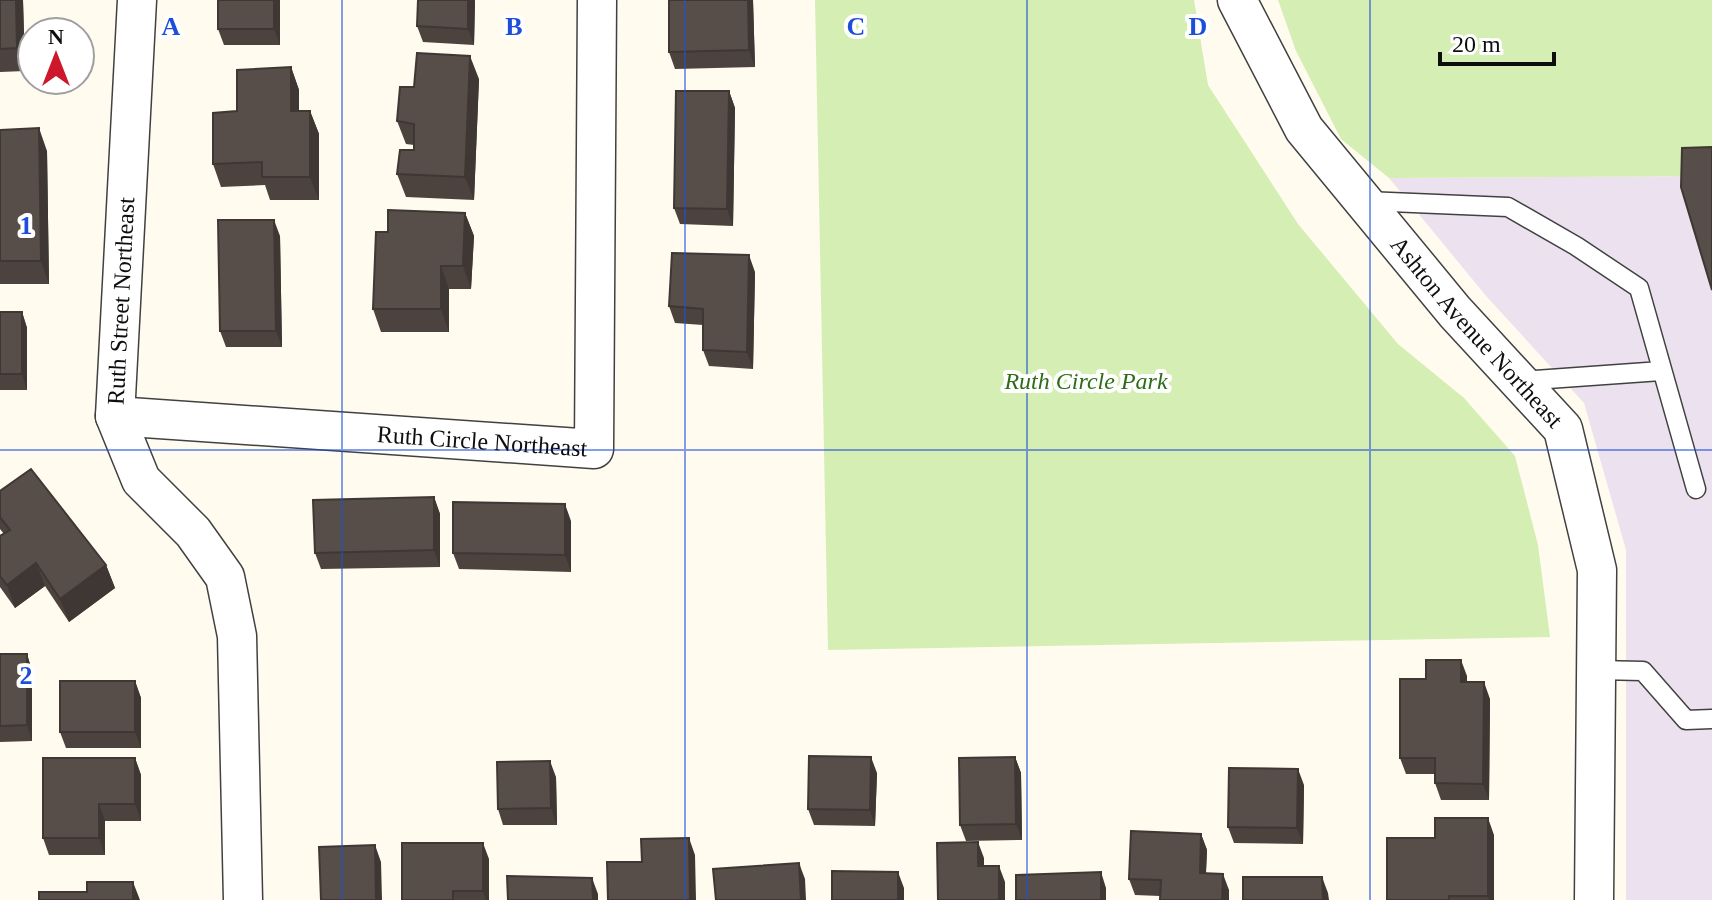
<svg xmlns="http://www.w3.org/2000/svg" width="1712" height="900" viewBox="0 0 1712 900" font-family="'Times New Roman',serif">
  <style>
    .industrial { fill: #ece1ee }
    .green { fill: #d5eeb4 }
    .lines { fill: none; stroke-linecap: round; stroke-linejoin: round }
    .lane-casing { stroke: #414141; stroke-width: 21 }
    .street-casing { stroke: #414141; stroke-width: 41 }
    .lane { stroke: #fff; stroke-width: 18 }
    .street { stroke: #fff; stroke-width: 38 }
    .wall { fill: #4c433f }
    .shaded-wall { fill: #3e3733 }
    .building { fill: #584e49; stroke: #3e3733; stroke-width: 2 }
    .grid { fill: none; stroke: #1d4ed8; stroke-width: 2; stroke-opacity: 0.55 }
    .labels { text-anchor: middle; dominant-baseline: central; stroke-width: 8; stroke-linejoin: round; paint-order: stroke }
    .street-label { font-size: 24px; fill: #0e0e0e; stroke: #fff }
    .park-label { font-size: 24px; font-style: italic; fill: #2e6d17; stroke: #fff }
    .grid-label { font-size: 26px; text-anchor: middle; font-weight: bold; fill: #1d4ed8; stroke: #fff; stroke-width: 8; stroke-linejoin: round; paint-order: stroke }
  </style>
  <rect width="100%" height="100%" fill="#fffbef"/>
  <path class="industrial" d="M1712,176v724h-86v-350l-42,-147 -97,-106 -98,-119z"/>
  <path class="green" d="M815,0h379l14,85 90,139 100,120 66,54 51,58 23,89 12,92 -722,13z
    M1278,0h434v176l-323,2 -48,-39 -45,-88z"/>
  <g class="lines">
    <g class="lane-casing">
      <path id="lane" d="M1366,201l142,6 68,39 63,42 57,201
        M1520,381l141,-10
        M1596,670l47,1 43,49 26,-1"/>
    </g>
    <g class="street-casing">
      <g id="street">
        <path d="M137,0l-22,416 26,64 52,52 32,45 12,59 6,264"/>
        <path id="s1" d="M1237,0l67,129 151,183 108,117 34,141 -3,330"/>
        <path id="s2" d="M115,416l479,33 3,-449"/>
      </g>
    </g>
    <use href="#lane" class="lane"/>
    <use href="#street" class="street"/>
  </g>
  <path class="wall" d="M0,0h23l2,71 -25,1z
    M280,0v45h-56l-6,-16z
    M475,0l-1,45 -51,-3 -6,-16z
    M753,0l2,67 -80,2 -6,-17z
    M291,67l8,23v21h11l9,23v66h-49l-5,-15 -44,2 -8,-23 24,-53z
    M479,79l-5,121 -68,-3 -9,-23 17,-24v-5l-8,-1 -9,-23 17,-34z
    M729,91l6,17 -2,118 -53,-2 -6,-16z
    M0,130l47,21 2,133h-49z
    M465,213l9,23 -3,53h-22v43h-68l-8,-23 15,-77z
    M280,236l2,111h-56l-6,-16z
    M755,272l-2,97 -44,-3 -6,-16v-25l-28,-2 -6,-17z
    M0,312h22l5,16v62h-27z
    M0,491l106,74 9,23 -46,34 -24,-36 -30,22 -15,-21v-51l4,-2 -4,-5z
    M434,497l6,17v53l-119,2 -6,-16z
    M571,521v51l-112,-3 -6,-16z
    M0,654h27l5,17v70l-32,1z
    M1467,676v6l23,17 -1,101h-48l-6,-17v-9h-29l-6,-16 26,-79z
    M135,681l6,17v50h-75l-6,-16z
    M1015,757l6,16 1,67 -56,1 -6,-16z
    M135,758l6,17v46h-36v34h-56l-6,-17z
    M877,773l-2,53 -61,-1 -6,-16z
    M556,777l1,48h-54l-5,-16z
    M1304,785l-1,59 -69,-1 -6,-16z
    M1201,834l6,16 -1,24 23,16v10h-69v-4l-25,-1 -6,-16z
    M1494,835v65h-107l48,-62z
    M489,859v41h-87z"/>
  <path class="shaded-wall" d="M16,0h7l2,71 -8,-23z
    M274,0h6v45l-6,-16z
    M468,0h7l-1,45 -6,-16z
    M748,0h5l2,67 -6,-17z
    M470,56l9,23 -5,121 -9,-23z
    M291,67l8,23v44l-8,-23z
    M729,91l6,17 -2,118 -6,-17z
    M310,111l9,23v66l-9,-23z
    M39,128l8,23 2,133 -8,-23z
    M465,213l9,23 -3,53 -8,-23z
    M274,220l6,16 2,111 -6,-16z
    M749,255l6,17 -2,97 -6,-17z
    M441,266l8,23v43l-8,-23z
    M22,312l5,16v62l-5,-16z
    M434,497l6,17v53l-6,-17z
    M565,504l6,17v51l-6,-17z
    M36,563l9,23 -30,22 -8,-23z
    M106,565l9,23 -46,34 -9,-23z
    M27,654l5,17v70l-5,-16z
    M1461,660l6,16v23l-6,-17z
    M135,681l6,17v50l-6,-16z
    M1484,682l6,17 -1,101 -6,-16z
    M871,757l6,16 -2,53 -5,-16z
    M1015,757l6,16 1,67 -6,-16z
    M135,758l6,17v46l-6,-17z
    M550,761l6,16 1,48 -6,-17z
    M1298,769l6,16 -1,59 -6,-16z
    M99,804l6,17v34l-6,-17z
    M1488,818l6,17v65h-5l-1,-4z
    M1201,834l6,16 -2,40 -5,-17z
    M689,838l6,17 1,45h-6z
    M978,842l6,16v24l-6,-16z
    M483,843l6,16v41h-3l-3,-9z
    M375,845l6,17 1,38h-6z
    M799,863l6,16 1,21h-5z
    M999,866l6,16v18h-6z
    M898,872l6,16v12h-6z
    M1101,872l5,16v12h-5z
    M1223,874l6,16v10h-7z
    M1322,877l6,16 1,7h-6z
    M592,878l6,16v6h-5z
    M133,882l7,18h-7z"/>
  <path class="building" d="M0,0h16l1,48 -17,1z
    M218,0h56v29h-56z
    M418,0h50v29l-51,-3z
    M669,0h79l1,50 -80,2z
    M417,53l53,3 -5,121 -68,-3 3,-24h14v-26l-17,-3 3,-34h14z
    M291,67v44h19v66h-48v-15l-49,2v-51l24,-2v-41z
    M676,91h53l-2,118 -53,-1z
    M39,128l2,133h-41v-131z
    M1712,147v143l-31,-103 1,-39z
    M388,210l77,3 -2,53h-22v43h-68l3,-77h12z
    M218,220h56l2,111h-56z
    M672,253l77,2 -2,97 -44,-2v-41l-34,-3z
    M0,312h22v62h-22z
    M31,469l75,96 -46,34 -24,-36 -29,22 -7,-9v-40l10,-6 -10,-13v-26z
    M434,497v53l-119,3 -2,-53z
    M453,502l112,2v51l-112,-2z
    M0,654h27v71l-27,1z
    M1426,660h35v22h23l-1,102 -48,-1v-25h-35v-79h26z
    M60,681h75v51h-75z
    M809,756l62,1 -1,53 -62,-1z
    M1015,757l1,67 -56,1 -1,-67z
    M43,758h92v46h-36v34h-56z
    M550,761l1,47 -53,1 -1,-47z
    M1229,768l69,1 -1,59 -69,-1z
    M1435,818h53v78h-39v4h-62v-62h48z
    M1131,831l70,3 -1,39 23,1 -1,26h-62l1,-20 -32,-1z
    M689,838l1,62h-82l-1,-38h35l-1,-23z
    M978,842v24h21v34h-61l-1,-57z
    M402,843h81v48h-30v9h-51z
    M375,845l1,55h-55l-2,-53z
    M799,863l2,37h-85l-3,-31z
    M832,871l66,1v28h-66z
    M1101,872v28h-85v-25z
    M507,876l85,2 1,22h-85z
    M1243,877h79l1,23h-80z
    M87,882h46v18h-94v-8h48z"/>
  <path class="grid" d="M342,0v900M685,0v900M1027,0v900M1370,0v900M0,450h1712"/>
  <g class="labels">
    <g class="street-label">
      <text transform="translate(121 301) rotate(-87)">Ruth Street Northeast</text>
      <text stroke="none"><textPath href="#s1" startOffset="412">Ashton Avenue Northeast</textPath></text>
      <text stroke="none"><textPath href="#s2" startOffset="368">Ruth Circle Northeast</textPath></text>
    </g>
    <g class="park-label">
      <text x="1086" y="381">Ruth Circle Park</text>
    </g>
  </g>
  <g class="grid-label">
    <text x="171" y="35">A</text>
    <text x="514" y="35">B</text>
    <text x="856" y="35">C</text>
    <text x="1198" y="35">D</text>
    <text x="26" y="234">1</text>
    <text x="26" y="684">2</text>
  </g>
  <g transform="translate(56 56)"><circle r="38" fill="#ffffff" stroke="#9f9f9f" stroke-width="2"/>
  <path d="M0-6L14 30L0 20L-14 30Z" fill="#cd172a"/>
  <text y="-12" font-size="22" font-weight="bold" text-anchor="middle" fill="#0e0e0e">N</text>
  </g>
  <path d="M1440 52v12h114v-12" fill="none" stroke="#0e0e0e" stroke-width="4"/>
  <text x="1452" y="52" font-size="24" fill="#0e0e0e" stroke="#ffffff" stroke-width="6" paint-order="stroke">20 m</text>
</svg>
